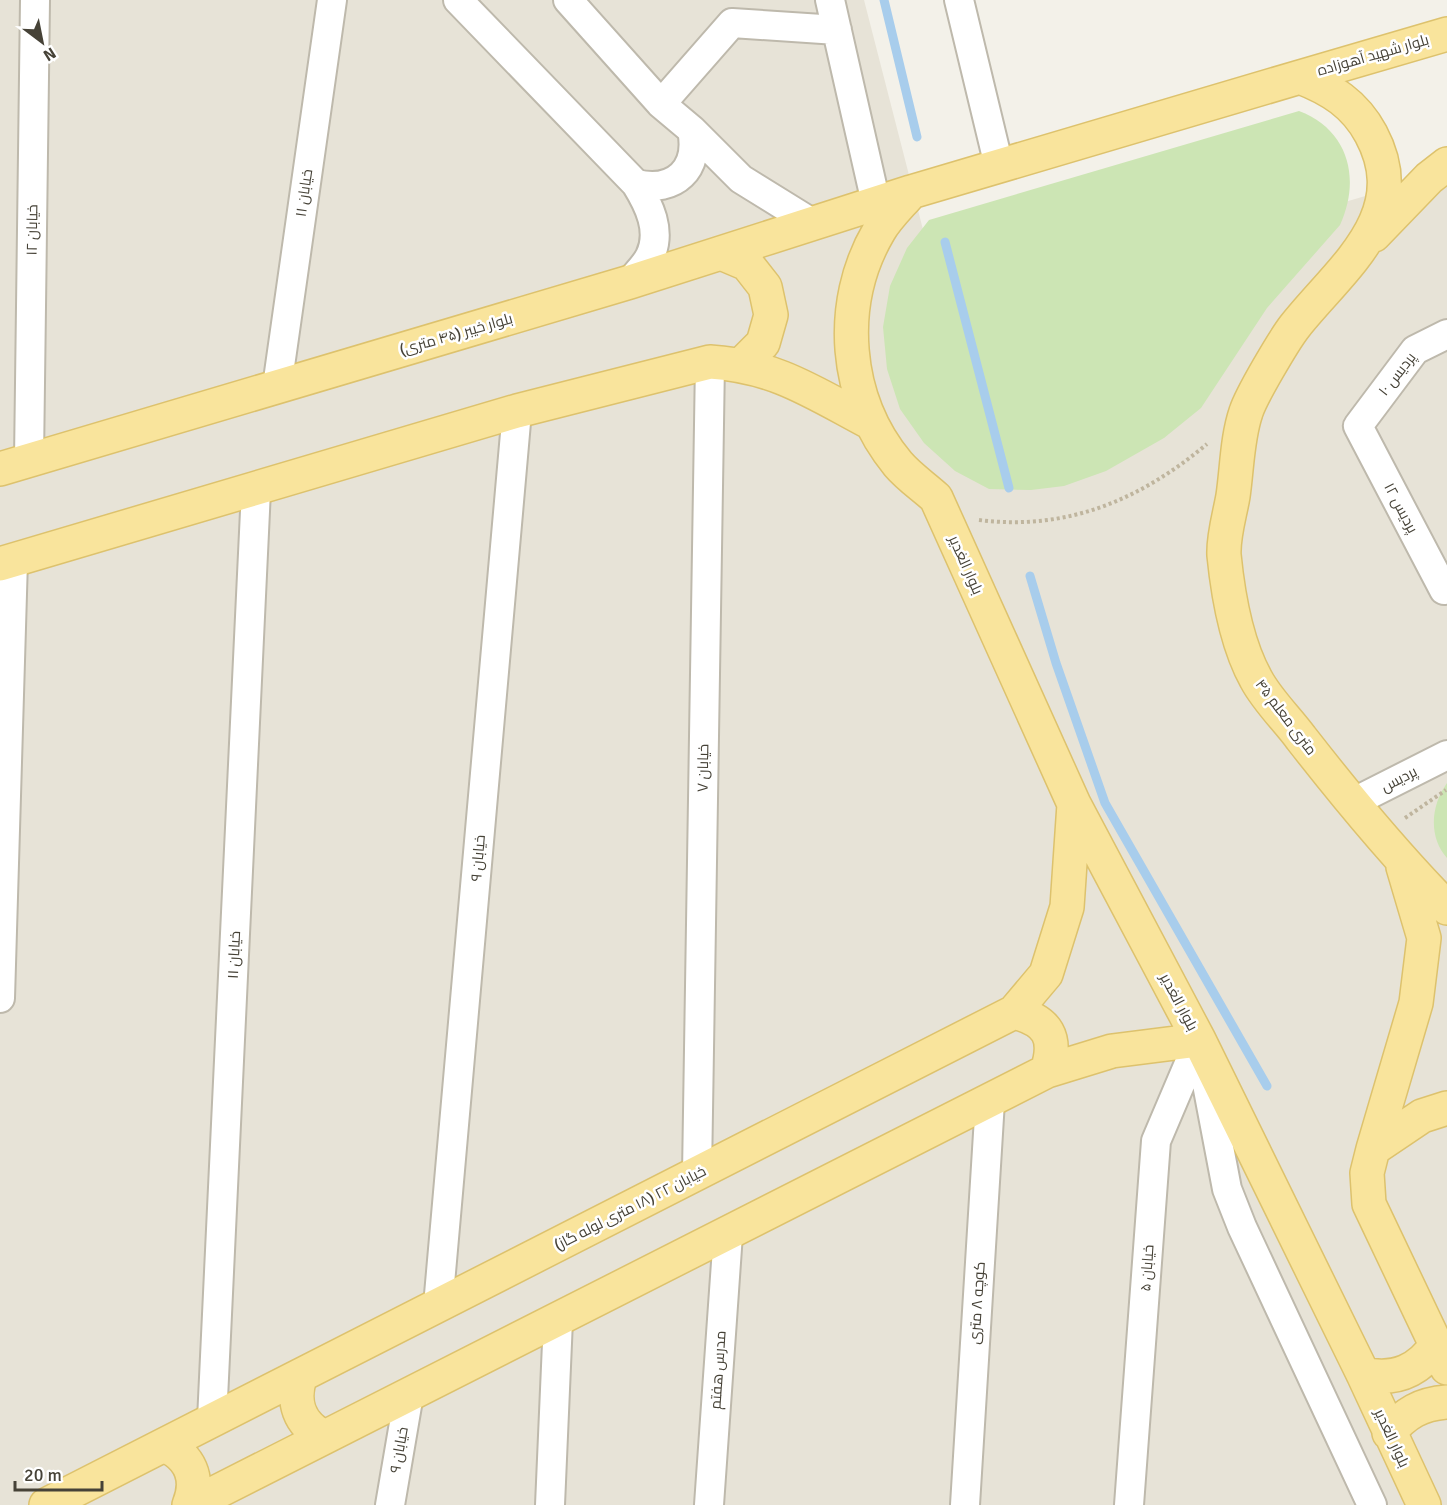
<svg xmlns="http://www.w3.org/2000/svg" width="1447" height="1505" viewBox="0 0 1447 1505" font-family="Signika,Cairo,sans-serif">
  <style>
    .residential { fill: #e7e3d7 }
    .green { fill: #cce5b4 }
    .lines { fill: none; stroke-linecap: round; stroke-linejoin: round }
    .stream { stroke: #a8cdec; stroke-width: 9 }
    .minor-casing { stroke: #beb9ac; stroke-width: 32 }
    .major-casing { stroke: #ddc26d; stroke-width: 36 }
    .path { stroke: #bfb59e; stroke-width: 4; stroke-dasharray: 3 3; stroke-linecap: butt }
    .minor { stroke: #fff; stroke-width: 28 }
    .major { stroke: #f9e49c; stroke-width: 33 }
    .labels { text-anchor: middle; dominant-baseline: central; stroke-width: 5; stroke-linejoin: round; paint-order: stroke }
    .street-label { font-size: 15px; fill: #464237; stroke: #fff }
  </style>
  <rect width="100%" height="100%" fill="#f3f1e9"/>
  <path class="residential" d="M0,0h864l82,319 501,-147v1333h-1447z"/>
  <path class="green" d="M1299,111c50,19 62,68 41,114l-73,83 -66,100 -37,30 -58,33 -42,15 -33,4 -42,-1 -34,-18 -31,-28 -24,-34 -13,-40 -4,-42 7,-41 17,-38 22,-28z
    M1447,783v75c-19,-21 -16,-53 0,-75z"/>
  <g class="lines">
    <path class="stream" d="M884,0l33,137
      M945,242l64,246
      M1030,576l26,87 49,140 162,283"/>
    <g class="minor-casing">
      <path id="minor" d="M458,0l178,184c13,21 26,47 14,72 -4,9 -14,18 -20,26
        M568,0l93,104 31,26 49,49 71,44
        M830,0l46,203
        M959,0l40,166
        M661,104l71,-81 105,7
        M636,184c39,9 64,-15 56,-54
        M1447,334l-32,16 -57,76 86,164 3,-1
        M277,387l55,-387
        M29,460l6,-460
        M1352,803l95,-48
        M0,998l13,-438
        M1203,1063l24,126 15,38 130,278
        M697,1174l13,-812
        M438,1306l79,-895
        M212,1420l44,-930
        M390,1505l19,-111
        M550,1505l8,-185
        M709,1505l19,-271
        M965,1505l25,-404
        M1129,1505l27,-364 43,-101"/>
    </g>
    <g class="major-casing">
      <path id="major" d="M1300,77l147,-43
        M1374,235l55,-57 18,-14
        M721,253l26,11 18,23 6,28 -8,28 -21,21
        M0,469l630,-187 281,-90
        M0,564l517,-153 193,-49c66,4 104,31 161,61
        M1014,1012c34,9 44,25 33,59
        M1447,1108l-25,8 -49,33 -6,24 2,31 78,164
        M1373,1149l43,-146 8,-65 -21,-71
        M1363,1374c32,7 56,-3 74,-30
        M301,1375c-10,27 -2,49 23,62
        M1389,1433c16,-20 32,-29 58,-31
        M164,1445c26,11 36,33 25,60
        M46,1505l968,-493 32,-38 21,-67 7,-103
        M191,1505l856,-434 65,-20 87,-11
        M1424,1505l-61,-131 -164,-334 -125,-236 -138,-306c-12,-11 -27,-21 -38,-34 -54,-65 -62,-160 -19,-233 8,-14 21,-26 32,-39l389,-115c31,12 55,27 71,57 44,82 -31,135 -76,192 -11,14 -44,70 -49,86 -9,26 -9,57 -13,84 -3,18 -10,40 -9,59 4,40 12,88 32,124 11,21 31,40 45,59 46,59 93,116 146,170"/>
    </g>
    <path class="path" d="M979,520c88,11 161,-20 228,-76
      M1405,818l41,-28"/>
    <use href="#minor" class="minor"/>
    <use href="#major" class="major"/>
  </g>
  <g class="labels">
    <g class="street-label">
      <text transform="translate(1373 55) rotate(-16)">بلوار شهید آهوزاده</text>
      <text transform="translate(304 193) rotate(-82)">خیابان ۱۱</text>
      <text transform="translate(32 230) rotate(-89)">خیابان ۱۲</text>
      <text transform="translate(456 334) rotate(-16)">بلوار خیبر (۴۵ متری)</text>
      <text transform="translate(1397 374) rotate(-52)">پردیس ۱۰</text>
      <text transform="translate(1401 508) rotate(62)">پردیس ۱۲</text>
      <text transform="translate(966 565) rotate(66)">بلوار الغدیر</text>
      <text transform="translate(1286 717) rotate(53)">۴۵ متری معلم</text>
      <text transform="translate(703 768) rotate(-89)">خیابان ۷</text>
      <text transform="translate(1399 779) rotate(-27)">پردیس</text>
      <text transform="translate(478 858) rotate(-85)">خیابان ۹</text>
      <text transform="translate(234 955) rotate(-87)">خیابان ۱۱</text>
      <text transform="translate(1179 1002) rotate(62)">بلوار الغدیر</text>
      <text transform="translate(630 1208) rotate(-27)">خیابان ۲۲ (۱۸ متری لوله گاز)</text>
      <text transform="translate(1147 1268) rotate(-86)">خیابان ۵</text>
      <text transform="translate(977 1303) rotate(-86)">کوچه ۸ متری</text>
      <text transform="translate(718 1370) rotate(-86)">مدرس هفتم</text>
      <text transform="translate(1392 1438) rotate(65)">بلوار الغدیر</text>
      <text transform="translate(399 1450) rotate(-80)">خیابان ۹</text>
    </g>
  </g>
  <g transform="translate(42 42) rotate(148)" stroke="#ffffff" stroke-width="4.5" paint-order="stroke">
  <path d="M0-4.5L10 22L0 15L-10 22Z" fill="#464237"/>
  <text y="-9" font-size="16" font-weight="bold" text-anchor="middle" fill="#464237">N</text>
  </g>
  <path d="M15 1481v9h87v-9" fill="none" stroke="#464237" stroke-width="3"/>
  <text x="24" y="1481" font-size="18" fill="#464237" stroke="#ffffff" stroke-width="4.5" paint-order="stroke">20 m</text>
</svg>
